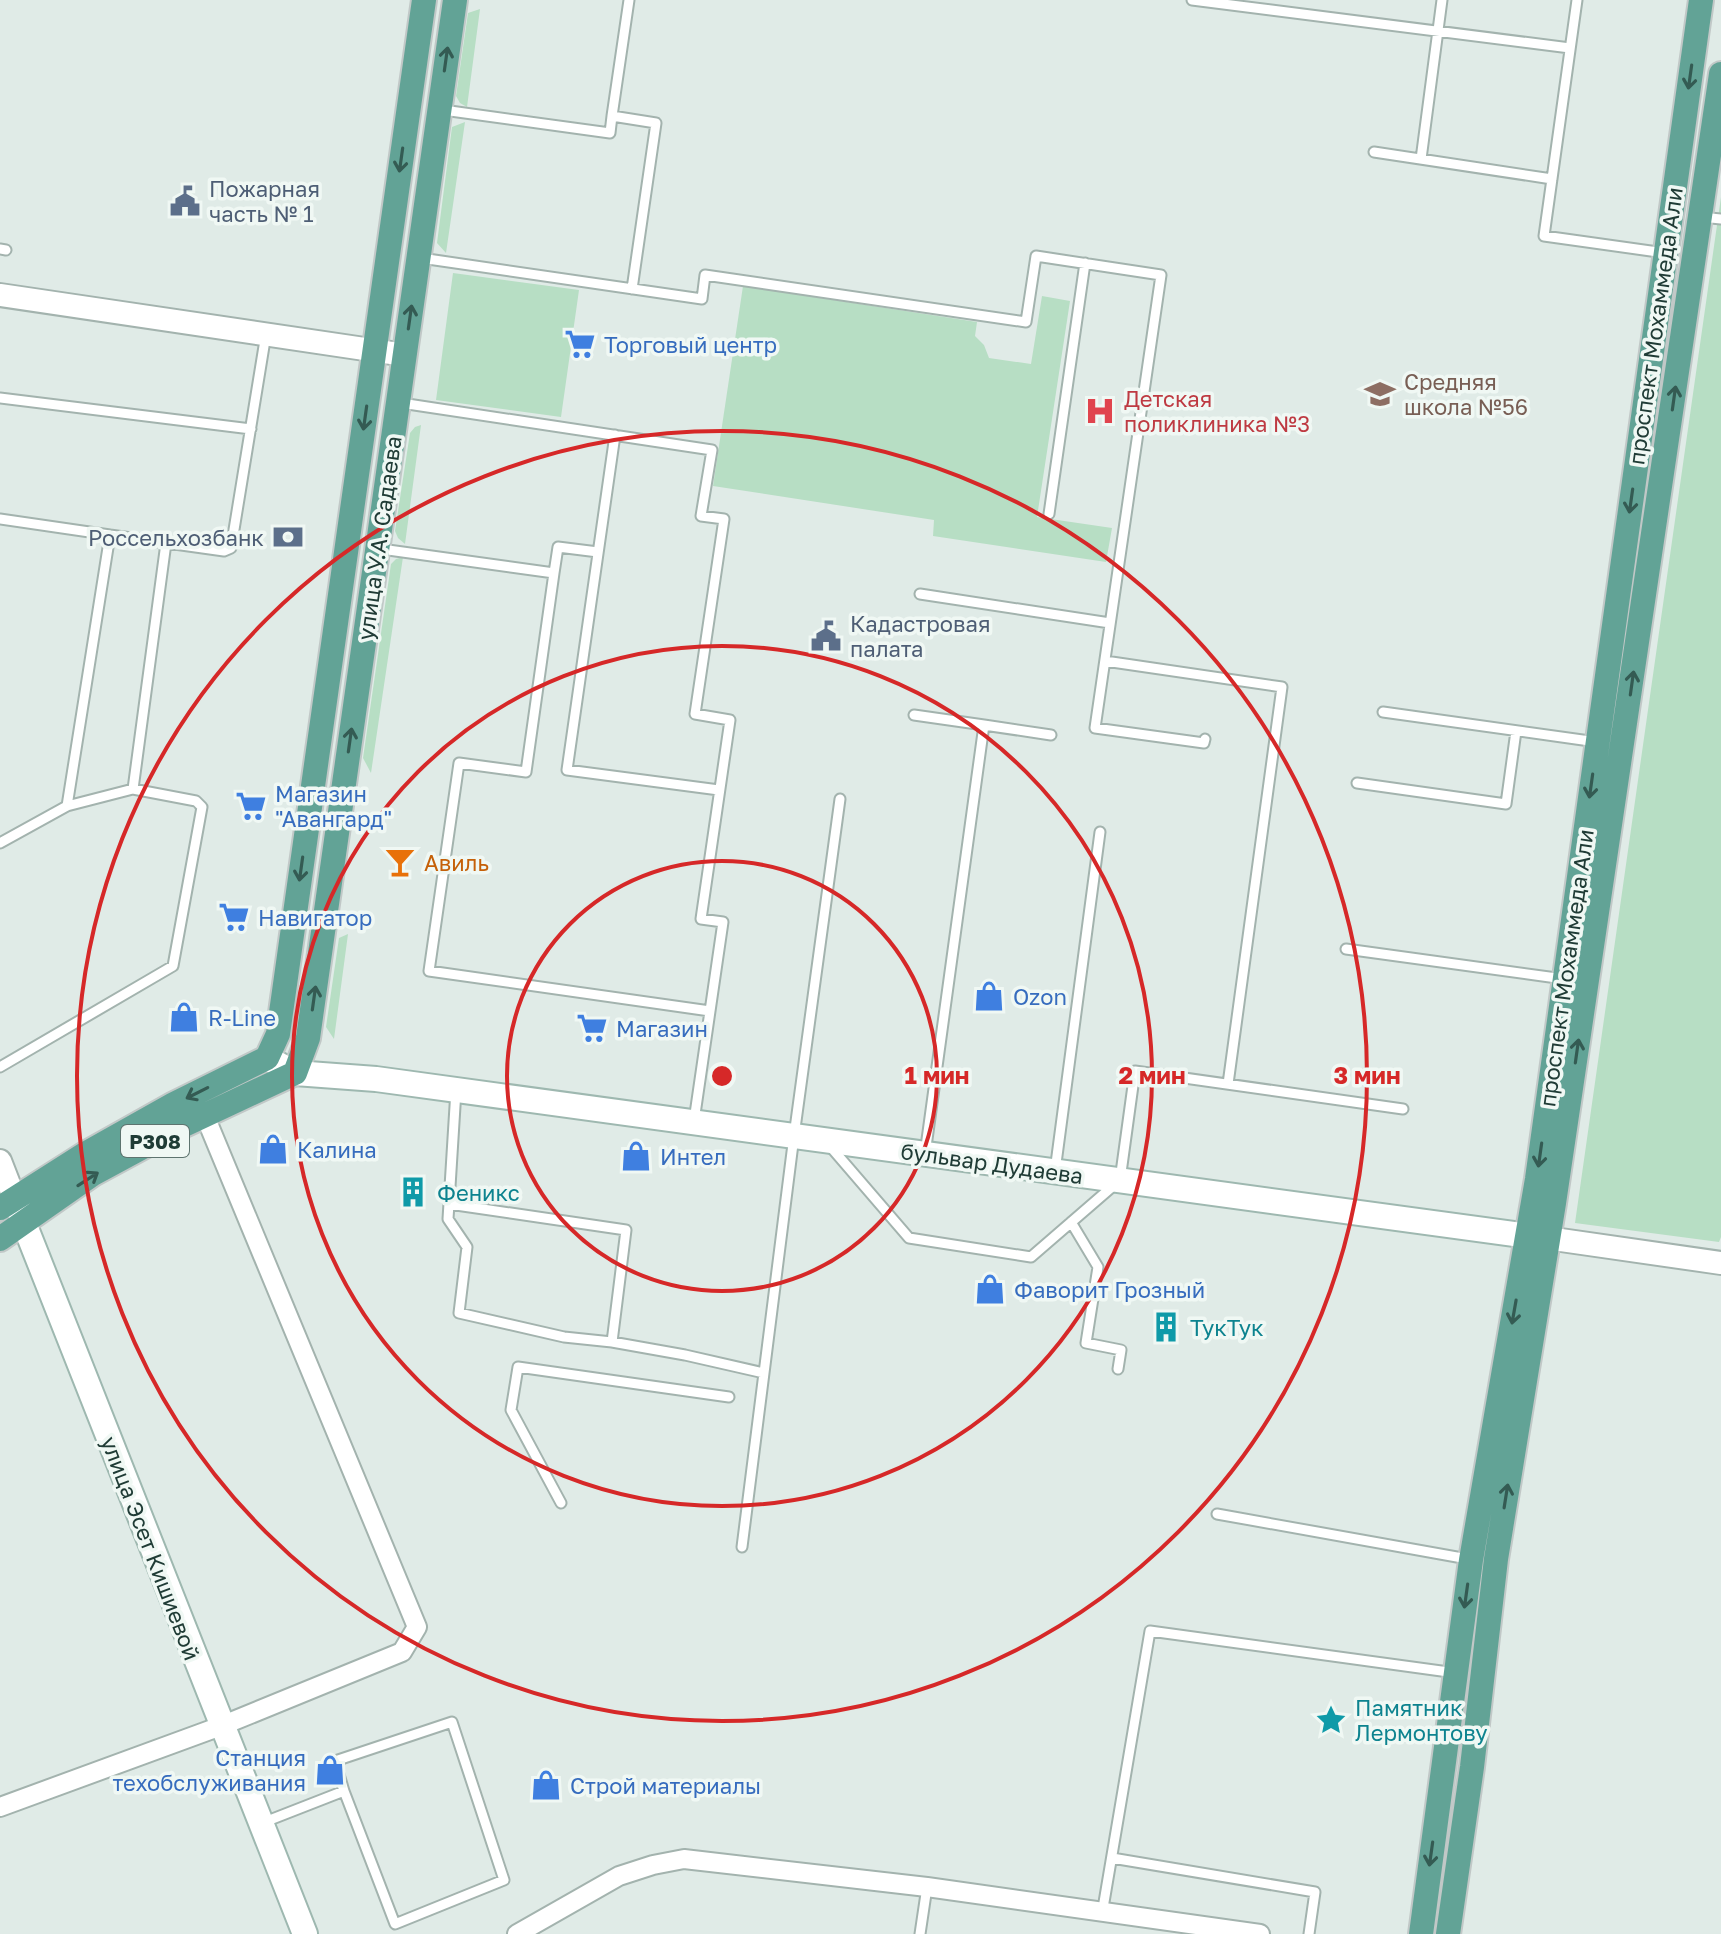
<svg xmlns="http://www.w3.org/2000/svg" width="1721" height="1934" viewBox="0 0 1721 1934" font-family="'Golos Text',sans-serif">
  <style>
    .green { fill: #b7dec4 }
    .lines { fill: none; stroke-linecap: round; stroke-linejoin: round }
    .service-casing { stroke: #a3b3ae; stroke-width: 13 }
    .minor-casing { stroke: #a3b3ae; stroke-width: 22 }
    .tertiary-casing { stroke: #a3b3ae; stroke-width: 26 }
    .secondary-casing { stroke: #9eb8b0; stroke-width: 28 }
    .primary-casing { stroke: #c1c8c7; stroke-width: 28 }
    .service { stroke: #fff; stroke-width: 9 }
    .minor { stroke: #fff; stroke-width: 18 }
    .tertiary { stroke: #fff; stroke-width: 22 }
    .secondary { stroke: #fff; stroke-width: 24 }
    .primary { stroke: #62a396; stroke-width: 24 }
    .oneway { stroke: #345b53 }
    .ring { fill: none; stroke: #d62828; stroke-width: 4 }
    .labels { text-anchor: middle; dominant-baseline: central; stroke-width: 7; stroke-linejoin: round; paint-order: stroke }
    .shield { fill: #f0f8f4; stroke: #5e746f; stroke-width: 2 }
    .shield-label { font-size: 20px; font-weight: bold; fill: #203c36 }
    .service-label { font-size: 22px; fill: #4e5e75; stroke: #f0f8f4; text-anchor: start }
    .street-label { font-size: 22px; fill: #203c36; stroke: #f0f8f4 }
    .shop-label { font-size: 22px; fill: #366cbe; stroke: #f0f8f4; text-anchor: start }
    .education-label { font-size: 22px; fill: #785e54; stroke: #f0f8f4; text-anchor: start }
    .health-label { font-size: 22px; fill: #be3a42; stroke: #f0f8f4; text-anchor: start }
    .food-label { font-size: 22px; fill: #c56008; stroke: #f0f8f4; text-anchor: start }
    .culture-label { font-size: 22px; fill: #0d838f; stroke: #f0f8f4; text-anchor: start }
    .centre { fill: #d62828; stroke: #f0f8f4; stroke-width: 4 }
    .ring-label { font-size: 24px; text-anchor: middle; font-weight: bold; fill: #d62828; stroke: #f0f8f4; stroke-width: 7; stroke-linejoin: round; paint-order: stroke }
  </style>
  <rect width="100%" height="100%" fill="#e0ebe7"/>
  <path class="green" d="M480,9l-13,98 -7,-4 -4,-7 12,-83z
    M465,122l-19,131 -9,-10 15,-116z
    M1721,197v1040l-2,5 -144,-19z
    M453,273l126,17 -18,127 -125,-17z
    M743,286l234,36 -2,14 9,9 5,13 42,6 11,-68 28,5 -33,216 75,11 -6,34 -173,-26 1,-16 -221,-34z
    M421,425l-16,119 -7,-6 -3,-7 15,-98 5,-6z
    M403,557l-32,216 -8,-15 28,-194 5,-5z
    M348,934l-14,105 -8,-12 13,-89z"/>
  <g class="lines">
    <g class="service-casing">
      <path id="service" d="M629,0l-17,116 44,7 -24,166
        M1192,0l378,48
        M1577,0l-33,236 121,17
        M443,110l167,23 2,-17
        M1374,152l178,27
        M1421,159l21,-159
        M1701,217l20,2
        M0,249l6,1
        M421,258l281,41 3,-24 321,47 10,-66 125,19 -66,453 109,15 1,-4
        M0,398l251,31
        M401,403l311,47 -11,66 23,3 -29,195 35,6 -29,199 22,3 -29,199
        M615,435l-48,335 152,20
        M1049,514l36,-251
        M0,519l110,16 -43,271
        M110,535l114,16 7,-3 35,-214
        M381,549l173,24 4,-26 40,5
        M554,573l-28,199 -67,-9 -30,208 281,40
        M920,594l190,29
        M1105,661l177,26 -54,397
        M1383,712l214,30
        M914,715l70,10 -59,429
        M984,725l67,10
        M1357,783l149,21 10,-73
        M133,789l33,-246
        M0,843l67,-37 66,-17 63,12 6,6 -29,159 -173,101
        M1346,949l218,30
        M456,1090l-8,129 19,28 -8,66 105,24 48,5 73,13 79,18
        M829,1145l80,93 122,19 89,-77 15,-109 268,38
        M1055,1171l45,-339
        M449,1204l177,26 -14,112
        M1071,1222l27,45 -12,76 35,7 -3,19
        M561,1503l-50,-93 7,-43 211,30
        M1217,1514l251,45
        M742,1547l52,-411 46,-337
        M262,1823l82,-32 51,133 109,-44 -52,-158 -117,39 9,30
        M1112,1858l203,34 -6,42
        M1102,1914l48,-283 306,42
        M920,1934l7,-47"/>
    </g>
    <g class="minor-casing">
      <path id="minor" d="M0,1807l221,-81 181,-74 15,-25 -212,-511
        M517,1934l102,-58 34,-11 31,-6 243,28 333,47"/>
    </g>
    <g class="tertiary-casing">
      <path id="tertiary" d="M0,295l405,60
        M0,1161l14,36
        M1533,1236l188,27"/>
    </g>
    <g class="secondary-casing">
      <path id="secondary" d="M267,1058l28,15 81,6 1152,157
        M16,1203l289,731"/>
    </g>
    <g class="primary-casing">
      <path id="primary" d="M0,1208l85,-54 89,-50 93,-46 11,-24 146,-1034
        M0,1239l93,-65 87,-47 115,-54 13,-35 147,-1038
        M1421,1934l50,-374 66,-381 164,-1179
        M1448,1934l24,-167 24,-208 58,-356 167,-1129"/>
    </g>
    <use href="#service" class="service"/>
    <use href="#minor" class="minor"/>
    <use href="#tertiary" class="tertiary"/>
    <use href="#secondary" class="secondary"/>
    <use href="#primary" class="primary"/>
  </g>
  <defs><path id="oneway-shaft" d="M-6 0H5M1.5-3L5.5 0L1.5 3" fill="none" stroke-width="1.6" stroke-linecap="round" stroke-linejoin="round" transform="scale(2)"/></defs>
  <g class="oneway">
    <use href="#oneway-shaft" transform="translate(446 59) rotate(-82)"/>
    <use href="#oneway-shaft" transform="translate(1690 77) rotate(98)"/>
    <use href="#oneway-shaft" transform="translate(401 160) rotate(98)"/>
    <use href="#oneway-shaft" transform="translate(410 317) rotate(-82)"/>
    <use href="#oneway-shaft" transform="translate(1674 398) rotate(-82)"/>
    <use href="#oneway-shaft" transform="translate(365 418) rotate(98)"/>
    <use href="#oneway-shaft" transform="translate(1631 501) rotate(98)"/>
    <use href="#oneway-shaft" transform="translate(1632 683) rotate(-82)"/>
    <use href="#oneway-shaft" transform="translate(350 740) rotate(-82)"/>
    <use href="#oneway-shaft" transform="translate(1591 786) rotate(98)"/>
    <use href="#oneway-shaft" transform="translate(301 869) rotate(98)"/>
    <use href="#oneway-shaft" transform="translate(314 998) rotate(-82)"/>
    <use href="#oneway-shaft" transform="translate(1577 1051) rotate(-82)"/>
    <use href="#oneway-shaft" transform="translate(197 1093) rotate(153)"/>
    <use href="#oneway-shaft" transform="translate(1540 1155) rotate(98)"/>
    <use href="#oneway-shaft" transform="translate(88 1179) rotate(-33)"/>
    <use href="#oneway-shaft" transform="translate(1514 1312) rotate(100)"/>
    <use href="#oneway-shaft" transform="translate(1506 1496) rotate(-81)"/>
    <use href="#oneway-shaft" transform="translate(1466 1596) rotate(98)"/>
    <use href="#oneway-shaft" transform="translate(1431 1854) rotate(98)"/>
  </g>
  <g class="ring">
    <circle cx="722" cy="1076" r="215"/>
    <circle cx="722" cy="1076" r="430"/>
    <circle cx="722" cy="1076" r="645"/>
  </g>
  <defs>
    <g id="civic-bare" transform="scale(2.4)"><path d="M-.6-6.5H3V-4.5H.6V-3L4-1V1h2V6H-6V1h2V-1L-.6-3ZM-1.2 2.5V6h2.4V2.5Z" fill="#5c6f8a" stroke="#f0f8f4" stroke-width="2.5" paint-order="stroke"/></g>
    <g id="supermarket-bare" transform="scale(2.4)"><path d="M-6-5.5h2.5l.6 2H6L4.5 2H-2.5L-4.4-4H-6ZM-1.5 3.2a1.3 1.3 0 1 0 .1 0ZM3 3.2a1.3 1.3 0 1 0 .1 0Z" fill="#3f7fe0" stroke="#f0f8f4" stroke-width="2.5" paint-order="stroke"/></g>
    <g id="school-bare" transform="scale(2.4)"><path d="M0-5L7-2L0 1L-7-2ZM-4 1L0 2.5L4 1V4Q0 6-4 4Z" fill="#8d6e63" stroke="#f0f8f4" stroke-width="2.5" paint-order="stroke"/></g>
    <g id="hospital-bare" transform="scale(2.4)"><path d="M-5-5h3v3.5h4V-5h3V5h-3V1.5h-4V5h-3Z" fill="#e0444e" stroke="#f0f8f4" stroke-width="2.5" paint-order="stroke"/></g>
    <g id="bank-bare" transform="scale(2.4)"><path d="M-6-4H6V4H-6ZM0-2.3a2.3 2.3 0 1 0 0 4.6a2.3 2.3 0 1 0 0-4.6Z" fill="#5c6f8a" stroke="#f0f8f4" stroke-width="2.5" paint-order="stroke"/></g>
    <g id="bar-bare" transform="scale(2.4)"><path d="M-6-5H6L.8 .8V4.5H3.5V6h-7V4.5H-.8V.8Z" fill="#e8710a" stroke="#f0f8f4" stroke-width="2.5" paint-order="stroke"/></g>
    <g id="shop-bare" transform="scale(2.4)"><path d="M-5-2.5h2.3a2.7 3.5 0 0 1 5.4 0H5L5.5 6h-11ZM-1.5-2.5h3a1.5 2.3 0 0 0-3 0Z" fill="#3f7fe0" stroke="#f0f8f4" stroke-width="2.5" paint-order="stroke"/></g>
    <g id="building-bare" transform="scale(2.4)"><path d="M-4-6H4V6H1V3H-1V6H-4ZM-2.5-4.3h1.7v1.8h-1.7ZM.8-4.3h1.7v1.8H.8ZM-2.5-1h1.7V.8h-1.7ZM.8-1h1.7V.8H.8Z" fill="#0f9aa8" stroke="#f0f8f4" stroke-width="2.5" paint-order="stroke"/></g>
    <g id="sight-bare" transform="scale(2.4)"><path d="M0-6L1.8-2.2L6-1.7L2.9 1.2L3.7 5.4L0 3.3L-3.7 5.4L-2.9 1.2L-6-1.7L-1.8-2.2Z" fill="#0f9aa8" stroke="#f0f8f4" stroke-width="2.5" paint-order="stroke"/></g>
  </defs>
  <g fill-rule="evenodd">
    <use href="#civic-bare" x="185" y="201"/>
    <use href="#supermarket-bare" x="580" y="344"/>
    <use href="#school-bare" x="1380" y="394"/>
    <use href="#hospital-bare" x="1100" y="411"/>
    <use href="#bank-bare" x="288" y="537"/>
    <use href="#civic-bare" x="826" y="636"/>
    <use href="#supermarket-bare" x="251" y="806"/>
    <use href="#bar-bare" x="400" y="862"/>
    <use href="#supermarket-bare" x="234" y="917"/>
    <use href="#shop-bare" x="989" y="996"/>
    <use href="#shop-bare" x="184" y="1017"/>
    <use href="#supermarket-bare" x="592" y="1028"/>
    <use href="#shop-bare" x="273" y="1149"/>
    <use href="#shop-bare" x="636" y="1156"/>
    <use href="#building-bare" x="413" y="1192"/>
    <use href="#shop-bare" x="990" y="1289"/>
    <use href="#building-bare" x="1166" y="1327"/>
    <use href="#sight-bare" x="1331" y="1720"/>
    <use href="#shop-bare" x="330" y="1770"/>
    <use href="#shop-bare" x="546" y="1785"/>
  </g>
  <g class="labels">
    <rect class="shield" x="121" y="1125" width="68" height="32" rx="6"/>
    <g class="shield-label">
      <text x="155" y="1141">P308</text>
    </g>
    <g class="service-label">
      <text x="209" y="188">Пожарная<tspan x="209" dy="25">часть № 1</tspan></text>
      <text x="264" y="537" text-anchor="end">Россельхозбанк</text>
      <text x="850" y="623">Кадастровая<tspan x="850" dy="25">палата</tspan></text>
    </g>
    <g class="street-label">
      <text transform="translate(1655 326) rotate(-82)">проспект Мохаммеда Али</text>
      <text transform="translate(379 538) rotate(-82)">улица У.А. Садаева</text>
      <text transform="translate(1566 968) rotate(-82)">проспект Мохаммеда Али</text>
      <text transform="translate(992 1163) rotate(8)">бульвар Дудаева</text>
      <text transform="translate(151 1548) rotate(69)">улица Эсет Кишиевой</text>
    </g>
    <g class="shop-label">
      <text x="604" y="344">Торговый центр</text>
      <text x="275" y="793">Магазин<tspan x="275" dy="25">"Авангард"</tspan></text>
      <text x="258" y="917">Навигатор</text>
      <text x="1013" y="996">Ozon</text>
      <text x="208" y="1017">R-Line</text>
      <text x="616" y="1028">Магазин</text>
      <text x="297" y="1149">Калина</text>
      <text x="660" y="1156">Интел</text>
      <text x="1014" y="1289">Фаворит Грозный</text>
      <text x="306" y="1757" text-anchor="end">Станция<tspan x="306" dy="25">техобслуживания</tspan></text>
      <text x="570" y="1785">Строй материалы</text>
    </g>
    <g class="education-label">
      <text x="1404" y="381">Средняя<tspan x="1404" dy="25">школа №56</tspan></text>
    </g>
    <g class="health-label">
      <text x="1124" y="398">Детская<tspan x="1124" dy="25">поликлиника №3</tspan></text>
    </g>
    <g class="food-label">
      <text x="424" y="862">Авиль</text>
    </g>
    <g class="culture-label">
      <text x="437" y="1192">Феникс</text>
      <text x="1190" y="1327">ТукТук</text>
      <text x="1355" y="1707">Памятник<tspan x="1355" dy="25">Лермонтову</tspan></text>
    </g>
  </g>
  <circle cx="722" cy="1076" r="12" class="centre"/>
  <g class="ring-label">
    <text x="937" y="1084">1 мин</text>
    <text x="1152" y="1084">2 мин</text>
    <text x="1367" y="1084">3 мин</text>
  </g>
</svg>
